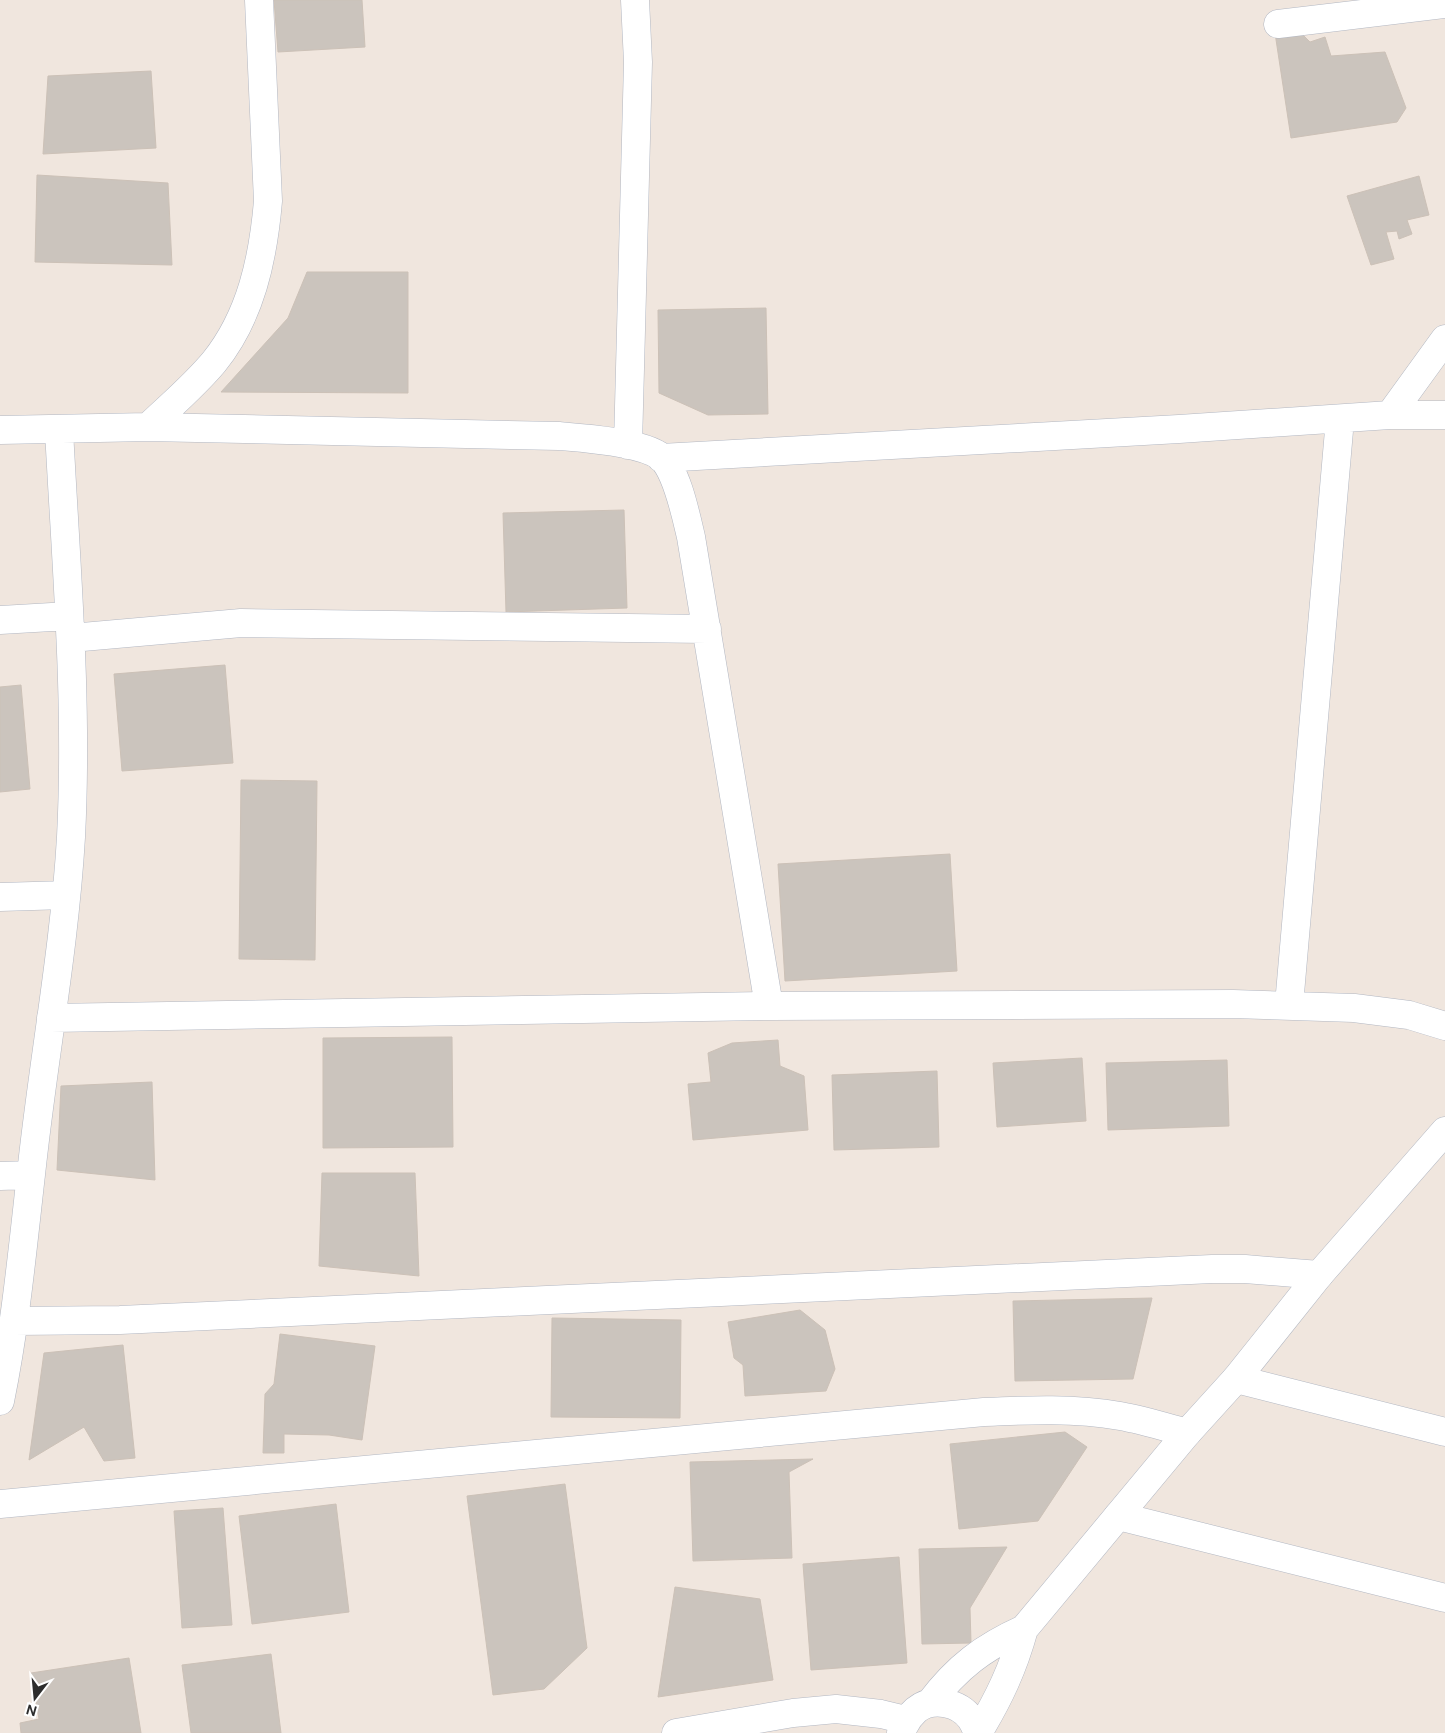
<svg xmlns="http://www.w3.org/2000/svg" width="1445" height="1733" viewBox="0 0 1445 1733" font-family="'DM Sans',sans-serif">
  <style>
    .building { fill: #cbc4bd; stroke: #ccc1b7 }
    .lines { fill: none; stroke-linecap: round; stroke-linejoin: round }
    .minor-casing { stroke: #b2b7c2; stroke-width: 29 }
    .tertiary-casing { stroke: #b2b7c2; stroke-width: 29 }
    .minor { stroke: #fff; stroke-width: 28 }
    .tertiary { stroke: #fff; stroke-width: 28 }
  </style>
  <rect width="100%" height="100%" fill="#f0e6de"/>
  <path class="building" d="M274,0h88l3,47 -87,5z
    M1298,30l12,12 15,-5 6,19 54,-4 21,56 -9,14 -106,16 -16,-105z
    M151,71l5,77 -113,6 5,-78z
    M37,175l131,8 4,82 -137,-3z
    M1419,176l10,39 -22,5 5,14 -13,5 -2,-8 -11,1 8,27 -23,6 -24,-69z
    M307,272h101v121l-187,-1 67,-74z
    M766,308l2,106 -60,1 -49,-22 -1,-83z
    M624,510l3,98 -121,4 -3,-99z
    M225,665l8,98 -111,8 -8,-97z
    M21,685l9,104 -30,3v-105z
    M241,780l76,1 -2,179 -76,-1z
    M950,854l7,117 -172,10 -7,-117z
    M452,1037l1,110 -130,1v-110z
    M778,1040l2,26 24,10 4,54 -115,10 -5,-56 23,-2 -3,-29 24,-10z
    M1082,1058l4,63 -89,6 -4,-64z
    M1227,1060l2,66 -121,4 -2,-67z
    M937,1071l2,76 -105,3 -2,-75z
    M152,1082l3,98 -98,-10 4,-84z
    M322,1173h93l4,103 -100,-10z
    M1152,1298l-19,81 -118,2 -2,-80z
    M800,1310l25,20 10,39 -9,22 -81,5 -2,-31 -9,-7 -6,-36z
    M552,1318l129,2 -1,98 -129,-1z
    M280,1334l95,12 -13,94 -33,-5 -45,-1v19h-21l2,-59 9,-10z
    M123,1345l12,113 -31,3 -20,-34 -55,33 15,-107z
    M1065,1432l22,15 -49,74 -79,8 -9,-85z
    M813,1459l-24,13 3,86 -99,3 -3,-99z
    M565,1484l22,164 -43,41 -51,6 -26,-199z
    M336,1504l13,108 -97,12 -13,-108z
    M223,1508l9,117 -50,3 -8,-117z
    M1007,1547l-37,61 1,35 -49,1 -3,-95z
    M899,1557l8,106 -96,7 -8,-106z
    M675,1587l85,12 13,81 -115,17z
    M271,1654l10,79h-90l-9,-68z
    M129,1658l12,75h-120l-1,-10 19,-4 -8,-46z"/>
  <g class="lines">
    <g class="minor-casing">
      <path id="minor" d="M1278,24l167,-20
        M1390,415l55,-76
        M148,427c22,-21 46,-41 66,-65 37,-46 49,-103 54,-161l-9,-201
        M0,430l148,-3 411,9c24,2 83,6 102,21 16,14 25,59 30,80l78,469
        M628,445l10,-383 -3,-62
        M661,458l518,-29 211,-14h55
        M0,620l69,-4
        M71,638l170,-15 466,6
        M0,897l66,-2
        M1289,1005l51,-586
        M51,1018l718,-12 464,-2 121,4 55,7 36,11
        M0,1176l31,-1
        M14,1321l106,-1 1092,-51h33l74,6
        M1236,1379l209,53
        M0,1401c17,-83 24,-168 34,-253 12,-103 31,-207 37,-311 7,-136 -5,-272 -12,-407
        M0,1504l984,-92c45,-2 91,-4 136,4 23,4 45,11 67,17
        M1118,1516l327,82
        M676,1733l117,-20 43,-4 45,5 25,6"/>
    </g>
    <g class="tertiary-casing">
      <path id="tertiary" d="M930,1703c27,-36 54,-56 94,-74
        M901,1733c3,-9 7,-16 15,-23 16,-13 43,-8 55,9 3,4 5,10 7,14
        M978,1733c21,-35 35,-64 46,-104l163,-196 49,-54 83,-104 126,-144"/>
    </g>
    <use href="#minor" class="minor"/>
    <use href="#tertiary" class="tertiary"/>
  </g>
  <g transform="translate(35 1698) rotate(196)" stroke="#ffffff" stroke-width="4" paint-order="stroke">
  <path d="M0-4L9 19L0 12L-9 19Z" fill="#2d2d2d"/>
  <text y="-8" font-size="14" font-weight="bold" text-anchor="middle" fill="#2d2d2d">N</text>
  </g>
</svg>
